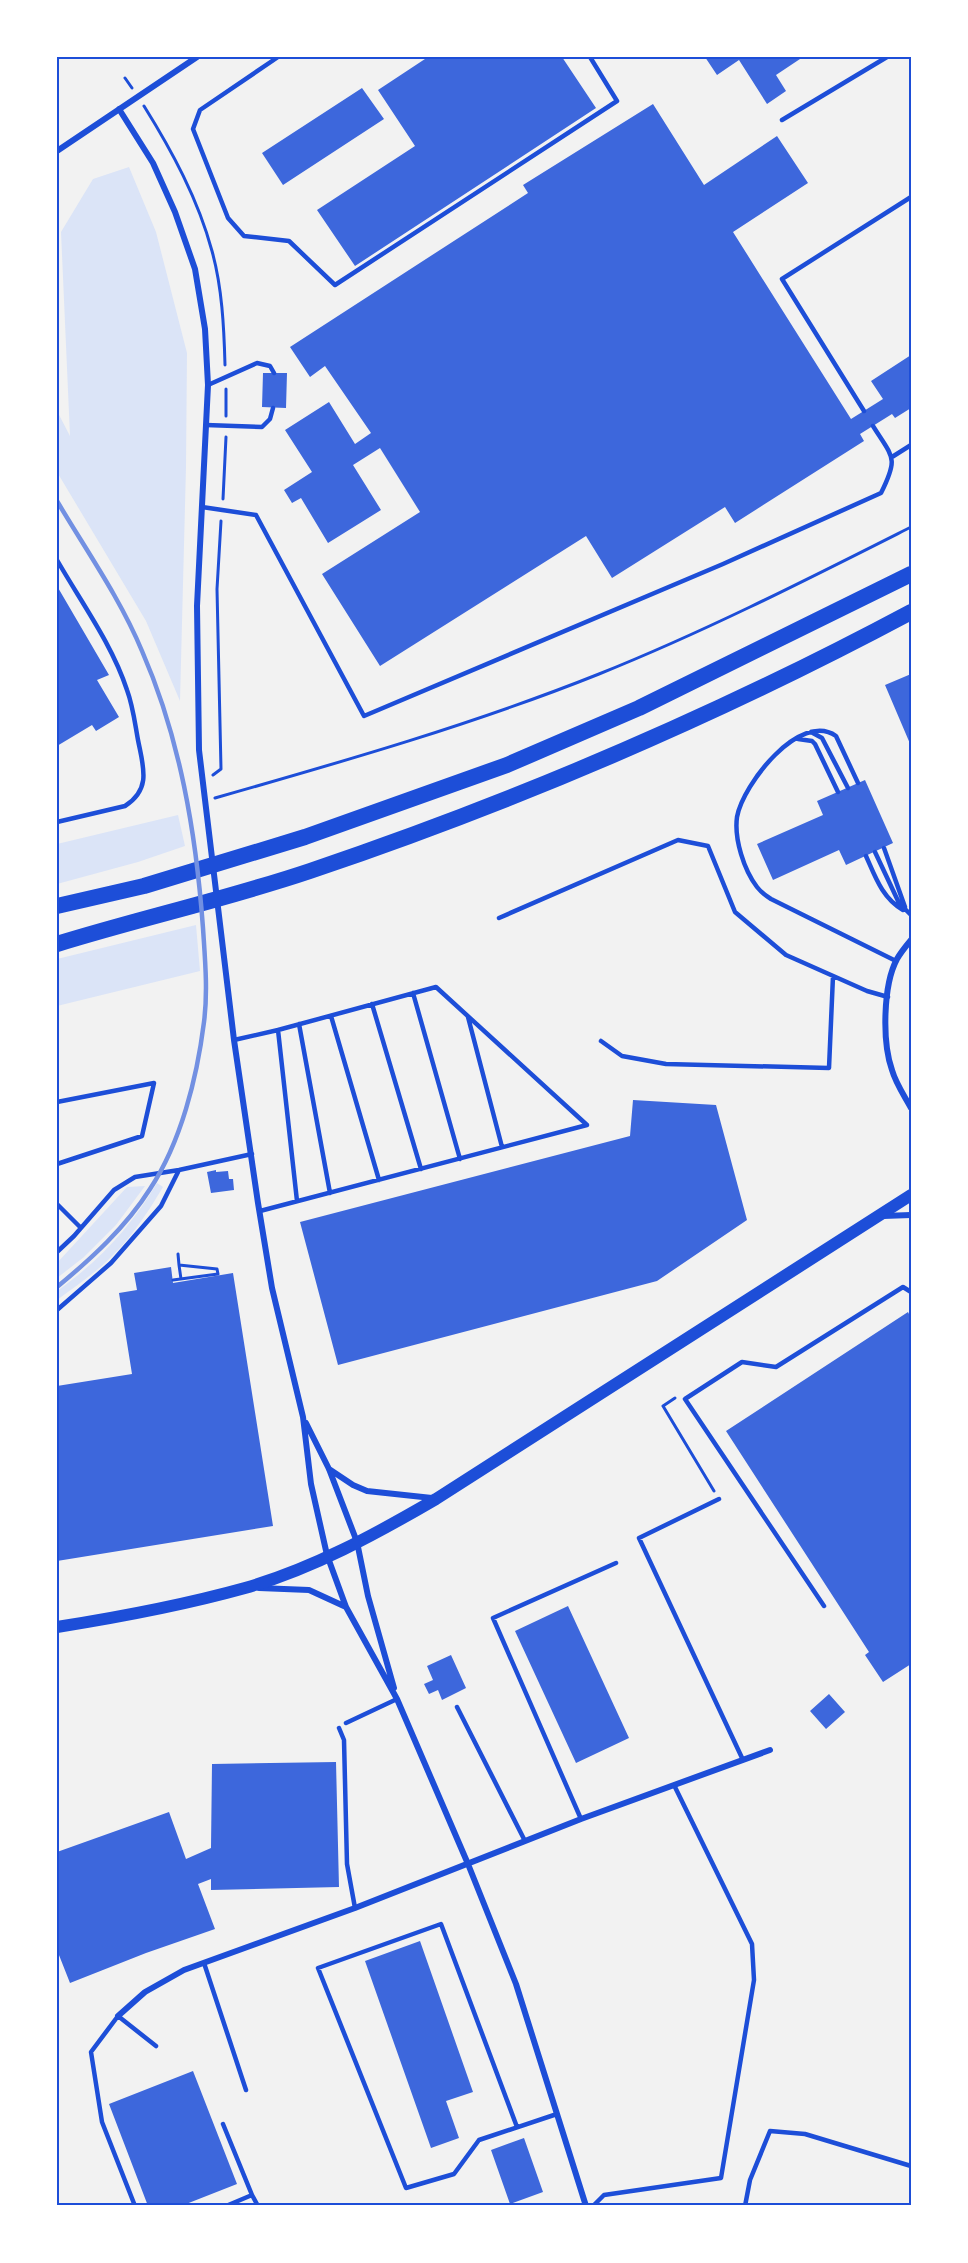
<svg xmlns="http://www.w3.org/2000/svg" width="968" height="2263" viewBox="0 0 968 2263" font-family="'Sofia Sans Condensed',sans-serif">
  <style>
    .green { fill: #dbe4f7 }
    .building { fill: #3d67dc }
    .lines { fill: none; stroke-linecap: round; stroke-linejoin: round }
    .path { stroke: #1d4ed8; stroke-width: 3 }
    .service { stroke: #1d4ed8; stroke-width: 4.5 }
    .minor { stroke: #1d4ed8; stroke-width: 6 }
    .secondary { stroke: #1d4ed8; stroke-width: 12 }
    .motorway { stroke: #1d4ed8; stroke-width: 16 }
    .rail { stroke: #7290e2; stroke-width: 4.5 }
    .neatline { fill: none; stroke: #1d4ed8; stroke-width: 2 }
  </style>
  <rect width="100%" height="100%" fill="#f2f2f2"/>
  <path class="green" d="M129,167l27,65 31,121 -1,114 -6,234 -34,-80 -89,-149v-61l13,25 -9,-204 32,-53z
    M178,815l7,31 -47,16 -81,22v-40z
    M196,925l4,46 -143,35v-47z
    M157,1183l6,4c-16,27 -34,54 -57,75 -15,14 -33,26 -49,38v-9c41,-29 74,-64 100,-108z
    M145,1186l-29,39 -32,32 -27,21v-15l70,-76z"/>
  <path class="building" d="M428,57h134l34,51 -241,158 -38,-56 98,-64 -37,-56z
    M705,57h98l-27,18 10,16 -19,13 -28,-44 -22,15z
    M362,88l22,31 -101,66 -21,-32z
    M653,104l51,81 73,-49 31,47 -75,49 118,187 32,-20 -12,-18 40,-26v53l-16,10 -3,-4 -32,20 4,7 -129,82 -10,-16 -113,71 -26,-42 -206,130 -58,-92 98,-62 -40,-64 -27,17 28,45 -53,33 -27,-45 -9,5 -8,-13 28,-18 -27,-42 44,-28 26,42 16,-11 -46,-67 -15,11 -20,-30 238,-154 -5,-8z
    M263,373h24l-1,35 -24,-1z
    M57,586l52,89 -12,5 22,37 -23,14 -4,-6 -35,21z
    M911,674v72l-26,-61z
    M865,780l28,63 -47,22 -7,-15 -66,30 -16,-36 66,-29 -6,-14z
    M633,1100l83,5 31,115 -90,61 -319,84 -38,-143 330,-86z
    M216,1170v2l12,-1 1,8h4l1,11 -23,3 -4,-21z
    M171,1267l2,16 60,-10 40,253 -216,35v-175l75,-12 -13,-81 18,-3 -3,-17z
    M908,1312l3,6v346l-28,18 -18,-27 4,-3 -143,-221z
    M568,1606l61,132 -53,25 -61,-132z
    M451,1655l15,33 -24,12 -4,-10 -9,4 -5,-10 9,-4 -6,-14z
    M829,1694l16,18 -19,17 -16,-18z
    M336,1762l3,125 -128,3v-11l-13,5 17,45 -69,24 -76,30 -13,-33v-98l112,-40 17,47 25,-11 1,-84z
    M420,1941l53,151 -27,9 13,37 -28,10 -66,-187z
    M193,2071l44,113 -56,22h-33l-39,-102z
    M524,2138l19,54 -33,12 -19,-54z"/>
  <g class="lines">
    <path class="path" d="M125,78l7,10
      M144,106c28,45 54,93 68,145 10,36 12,76 13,114
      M226,389v27
      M223,499l3,-62
      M213,775l8,-6 -4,-180 4,-68
      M215,798c130,-37 259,-74 384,-124 107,-43 209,-95 312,-147
      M179,1265l2,14
      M173,1280l45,-6 -1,-5 -38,-4 -1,-11
      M675,1398l-12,8 51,85"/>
    <path class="service" d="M278,57l-78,53 -7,19 35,89 16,18 45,5 46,44 282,-184 -27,-44
      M782,120l105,-63
      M208,385l49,-22 13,3 4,7
      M864,411l-82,-132 129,-82
      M206,425l56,2 8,-8 3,-11
      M892,457l19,-12
      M202,507l54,8 108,201 359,-152 158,-71c18,-36 12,-35 -8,-67
      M57,560c24,42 55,84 70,130 6,16 8,34 11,50 5,26 14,49 -13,66l-68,16
      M811,732l11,6 26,50
      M798,739l14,2 3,3 23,48
      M858,783l-22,-47c-36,-25 -93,48 -99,81 -3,22 7,53 20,70 4,5 9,9 14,12l125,62
      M884,848l21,59
      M875,852l24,51 12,12
      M866,856c9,20 16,42 37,54
      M499,918l179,-78 30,6 27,66 51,43 81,36 21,6
      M413,993l47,166
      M372,1004l49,165
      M331,1016l48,164
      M468,1017l34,130
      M299,1024l31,169
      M234,1040l44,-10
      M601,1041l21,15 44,8 163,4 4,-92
      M57,1102l97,-19 -12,53 -85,28
      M57,1204l24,24
      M260,1211l327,-86 -151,-138 -158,43 19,171
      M57,1252l17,-16 40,-46 21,-13 44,-7 73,-16
      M57,1310l54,-47 50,-57 18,-36
      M719,1499l-80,39 104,222
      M824,1606l-139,-207 57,-37 34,5 127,-80 8,5
      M457,1707l68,134
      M346,1723l51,-24
      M339,1728l5,12 3,124 8,44
      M581,1819l-88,-201 123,-55
      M204,1963l42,127
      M223,2124l29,71 -26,11
      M517,2127l-76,-203 -123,44 88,220 48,-14 25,-34 78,-26
      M252,2195l6,11
      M135,2206l-33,-84 -11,-70 27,-36 38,30
      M593,2206l11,-11 117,-17 33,-198 -2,-36 -78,-159
      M745,2206l5,-26 20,-49 35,3 106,32"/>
    <path class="minor" d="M119,109l34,54 22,49 20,57 10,60 3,56 -11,221 2,144 35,290 24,163 14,85 31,129 8,67 16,71 19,52 51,92 71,165 48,120 70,222
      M57,151l140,-94
      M911,940c-5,6 -10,12 -14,19 -14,26 -15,83 -5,111 4,14 12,25 19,38
      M883,1216l28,-1
      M306,1423l23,46 28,73 11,54 26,92
      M329,1469l24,16 14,6 65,7
      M259,1588l50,2 37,17
      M118,2016l27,-24 39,-22 171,-62 226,-89 189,-69"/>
    <path class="secondary" d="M57,1627c63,-10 127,-22 188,-39 67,-19 131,-54 191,-89l475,-304"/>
    <path class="motorway" d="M57,906l87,-20 161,-49 202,-72 132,-57 272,-134
      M57,944c84,-26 170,-45 253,-73 207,-70 408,-156 601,-259"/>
    <path class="rail" d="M57,501c29,49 63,97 85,150 38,87 54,182 61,277 2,31 5,63 1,94 -7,56 -23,120 -54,167 -24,38 -59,70 -93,98"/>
  </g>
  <rect width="968" height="2263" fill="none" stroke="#ffffff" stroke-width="117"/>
  <rect x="58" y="58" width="852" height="2146" class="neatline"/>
</svg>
